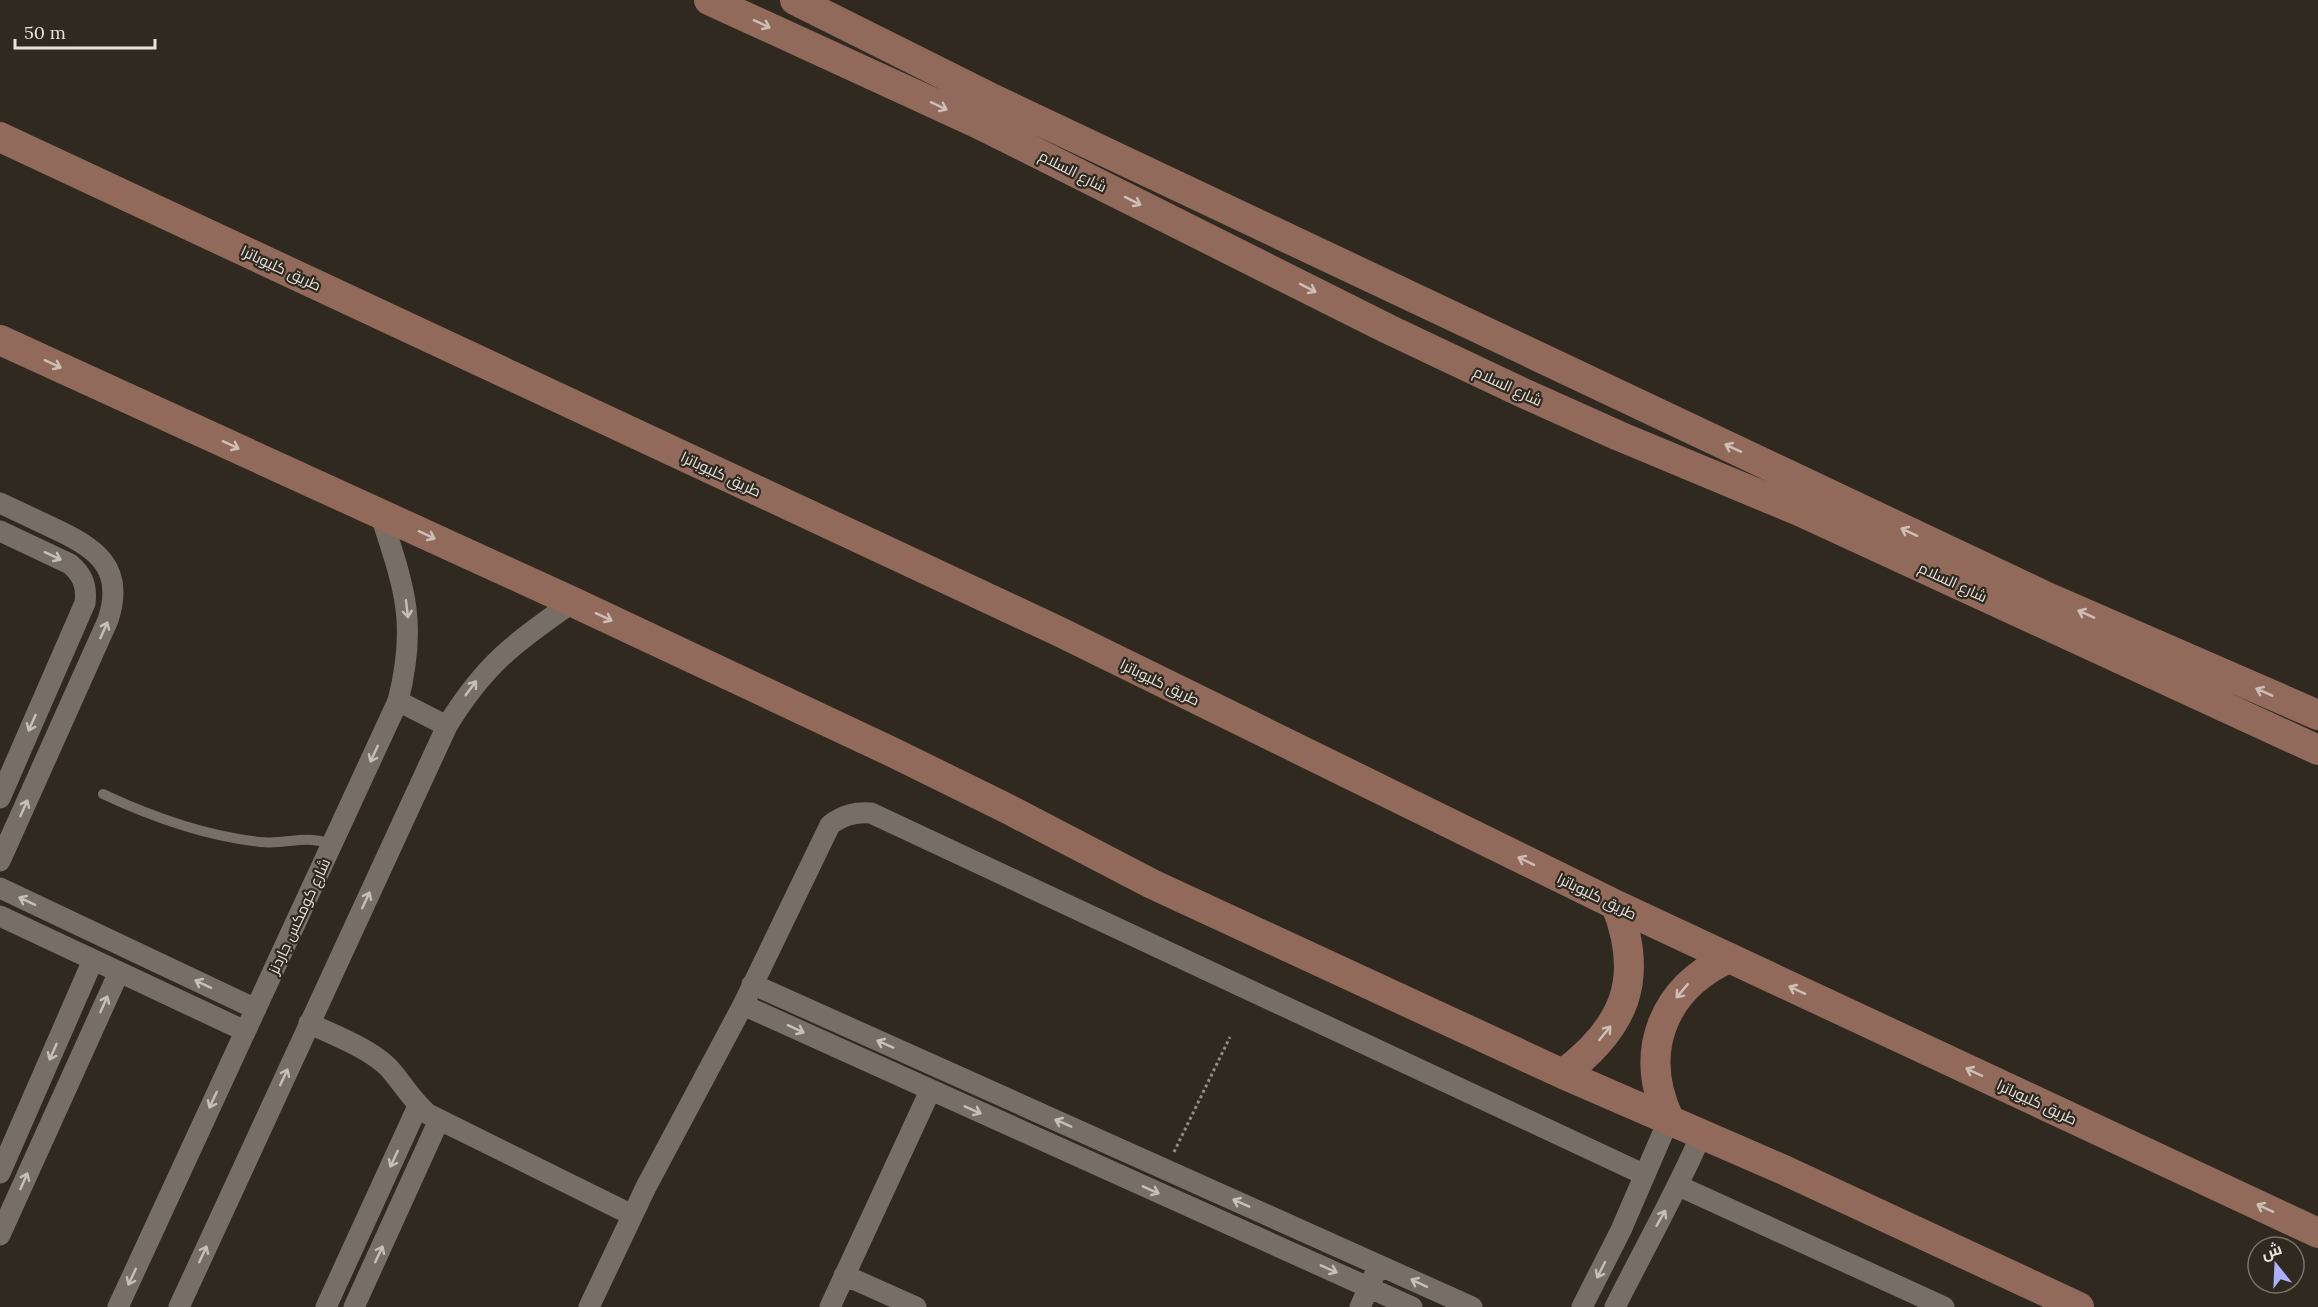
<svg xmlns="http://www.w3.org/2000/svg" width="2318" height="1307" viewBox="0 0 2318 1307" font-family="Lora,Cairo,serif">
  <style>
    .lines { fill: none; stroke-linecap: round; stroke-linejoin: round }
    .path { stroke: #918c84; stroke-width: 3; stroke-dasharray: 3 3; stroke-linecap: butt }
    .lane { stroke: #776f65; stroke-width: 10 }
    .street { stroke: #776f65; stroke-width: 21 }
    .secondary { stroke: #926a5b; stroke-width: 30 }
    .oneway { stroke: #cebfb6 }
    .oneway2 { stroke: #c5c0b9 }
    .labels { text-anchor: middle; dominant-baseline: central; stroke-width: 4.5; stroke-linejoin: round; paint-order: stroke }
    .street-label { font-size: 15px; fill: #e7e3dd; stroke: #2f2920 }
  </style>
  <rect width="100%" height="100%" fill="#2f2920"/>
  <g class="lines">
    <path class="path" d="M1174,1152l56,-115"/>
    <path class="lane" d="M103,794c49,23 102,42 157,48 27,3 44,-8 72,2"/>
    <path class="street" d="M0,503c17,8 34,16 51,24 43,20 75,39 57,93l-108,241
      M0,531l70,33c13,11 17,22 15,39l-85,195
      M398,701l49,25
      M0,888l256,121
      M0,916l245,115
      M752,984l720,323
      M743,1005l669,302
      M309,1023c26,13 58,24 79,44 14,15 23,33 40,47l204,101
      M0,1173l93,-213
      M1679,1186l265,121
      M0,1235l119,-263
      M844,1275l72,32
      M118,1307l280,-606c20,-79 6,-114 -18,-188
      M179,1307l268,-581c37,-61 68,-84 126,-124
      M326,1307l92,-201
      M354,1307l85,-187
      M589,1307l57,-120 97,-182 87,-180c13,-10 25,-13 41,-12l774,362
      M830,1307l100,-216
      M1360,1307l14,-31
      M1582,1307l39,-77 48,-111
      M1615,1307c29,-58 61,-114 87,-174"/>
    <path class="secondary" d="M709,0l268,123 411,206 133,63 98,44 180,75 519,239
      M795,0l194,97 1058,500 271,118
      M0,137l1058,494 558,274 702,328
      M0,340l573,262 317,149 116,57 146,76 411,190 221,96 295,137
      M1563,1074c62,-47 82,-95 53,-169
      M1669,1119c-31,-67 -7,-130 60,-161"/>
  </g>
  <defs><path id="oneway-shaft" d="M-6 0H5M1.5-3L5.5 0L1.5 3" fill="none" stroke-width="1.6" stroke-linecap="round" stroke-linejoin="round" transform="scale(1.5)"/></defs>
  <g class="oneway">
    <use href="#oneway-shaft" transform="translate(762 24) rotate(25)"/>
    <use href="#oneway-shaft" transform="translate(939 106) rotate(25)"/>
    <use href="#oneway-shaft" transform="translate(1133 201) rotate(27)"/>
    <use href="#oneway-shaft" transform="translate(1308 288) rotate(27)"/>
    <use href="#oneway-shaft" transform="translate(53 364) rotate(25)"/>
    <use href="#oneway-shaft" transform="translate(231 445) rotate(25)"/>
    <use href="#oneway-shaft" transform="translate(1733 448) rotate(-155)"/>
    <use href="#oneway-shaft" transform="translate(1909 532) rotate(-155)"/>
    <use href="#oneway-shaft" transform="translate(427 535) rotate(25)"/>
    <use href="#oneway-shaft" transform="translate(2086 614) rotate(-156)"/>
    <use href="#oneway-shaft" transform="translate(604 617) rotate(25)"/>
    <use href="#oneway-shaft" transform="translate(2264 692) rotate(-156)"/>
    <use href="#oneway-shaft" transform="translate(1526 861) rotate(-154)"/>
    <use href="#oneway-shaft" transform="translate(1797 990) rotate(-155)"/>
    <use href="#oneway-shaft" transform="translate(1682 991) rotate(130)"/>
    <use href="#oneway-shaft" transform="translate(1605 1033) rotate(-51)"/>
    <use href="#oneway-shaft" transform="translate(1974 1072) rotate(-155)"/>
    <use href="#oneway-shaft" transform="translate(2265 1208) rotate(-155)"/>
  </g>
  <g class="oneway2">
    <use href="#oneway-shaft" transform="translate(53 556) rotate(25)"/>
    <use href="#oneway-shaft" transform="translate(407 609) rotate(83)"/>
    <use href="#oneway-shaft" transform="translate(104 630) rotate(-66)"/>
    <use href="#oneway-shaft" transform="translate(471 688) rotate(-53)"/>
    <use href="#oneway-shaft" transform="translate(32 723) rotate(114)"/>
    <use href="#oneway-shaft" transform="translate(374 754) rotate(115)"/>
    <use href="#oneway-shaft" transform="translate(24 808) rotate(-66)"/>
    <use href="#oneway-shaft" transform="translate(366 900) rotate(-65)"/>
    <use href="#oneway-shaft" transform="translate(27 901) rotate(-155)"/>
    <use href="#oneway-shaft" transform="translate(203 984) rotate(-155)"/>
    <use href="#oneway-shaft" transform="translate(104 1004) rotate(-66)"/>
    <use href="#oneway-shaft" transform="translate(796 1029) rotate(25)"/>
    <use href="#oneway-shaft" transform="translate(885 1044) rotate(-156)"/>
    <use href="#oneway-shaft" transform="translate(53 1052) rotate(114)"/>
    <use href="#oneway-shaft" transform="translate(284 1077) rotate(-65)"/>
    <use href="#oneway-shaft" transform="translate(213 1100) rotate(115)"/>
    <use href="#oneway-shaft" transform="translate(973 1110) rotate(24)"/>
    <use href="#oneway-shaft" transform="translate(1063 1123) rotate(-156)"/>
    <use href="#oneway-shaft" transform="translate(394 1159) rotate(115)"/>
    <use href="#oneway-shaft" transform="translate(24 1181) rotate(-66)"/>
    <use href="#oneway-shaft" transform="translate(1151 1190) rotate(24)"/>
    <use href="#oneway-shaft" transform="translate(1241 1203) rotate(-156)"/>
    <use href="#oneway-shaft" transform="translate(1661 1218) rotate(-60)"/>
    <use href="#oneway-shaft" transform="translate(203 1254) rotate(-65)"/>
    <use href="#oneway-shaft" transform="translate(379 1254) rotate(-65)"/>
    <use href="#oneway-shaft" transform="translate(1329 1269) rotate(24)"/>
    <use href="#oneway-shaft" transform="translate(1601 1270) rotate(117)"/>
    <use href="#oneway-shaft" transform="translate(132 1277) rotate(115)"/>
    <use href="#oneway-shaft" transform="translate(1419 1283) rotate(-155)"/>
  </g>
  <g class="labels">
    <g class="street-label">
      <text transform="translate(1073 171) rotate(27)">شارع السلام</text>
      <text transform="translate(281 268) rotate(25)">طريق كليوباترا</text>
      <text transform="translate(1508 386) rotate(25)">شارع السلام</text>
      <text transform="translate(721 474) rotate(25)">طريق كليوباترا</text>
      <text transform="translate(1953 582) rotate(25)">شارع السلام</text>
      <text transform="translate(1160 682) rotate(26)">طريق كليوباترا</text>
      <text transform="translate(1597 896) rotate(26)">طريق كليوباترا</text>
      <text transform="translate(299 916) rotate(-65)">شارع كومكس جاردنز</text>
      <text transform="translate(2037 1102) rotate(25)">طريق كليوباترا</text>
    </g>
  </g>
  <g transform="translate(2276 1265) rotate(342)"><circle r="28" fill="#2f2920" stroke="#79736c" stroke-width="1.5"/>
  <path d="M0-4.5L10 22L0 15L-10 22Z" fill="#aab0fb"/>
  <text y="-9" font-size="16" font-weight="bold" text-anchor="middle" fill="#e7e3dd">ش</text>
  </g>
  <path d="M15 39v9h140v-9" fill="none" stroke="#e7e3dd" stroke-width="3"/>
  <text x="24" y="39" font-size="18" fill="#e7e3dd" stroke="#2f2920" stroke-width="4.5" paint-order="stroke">50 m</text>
</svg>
